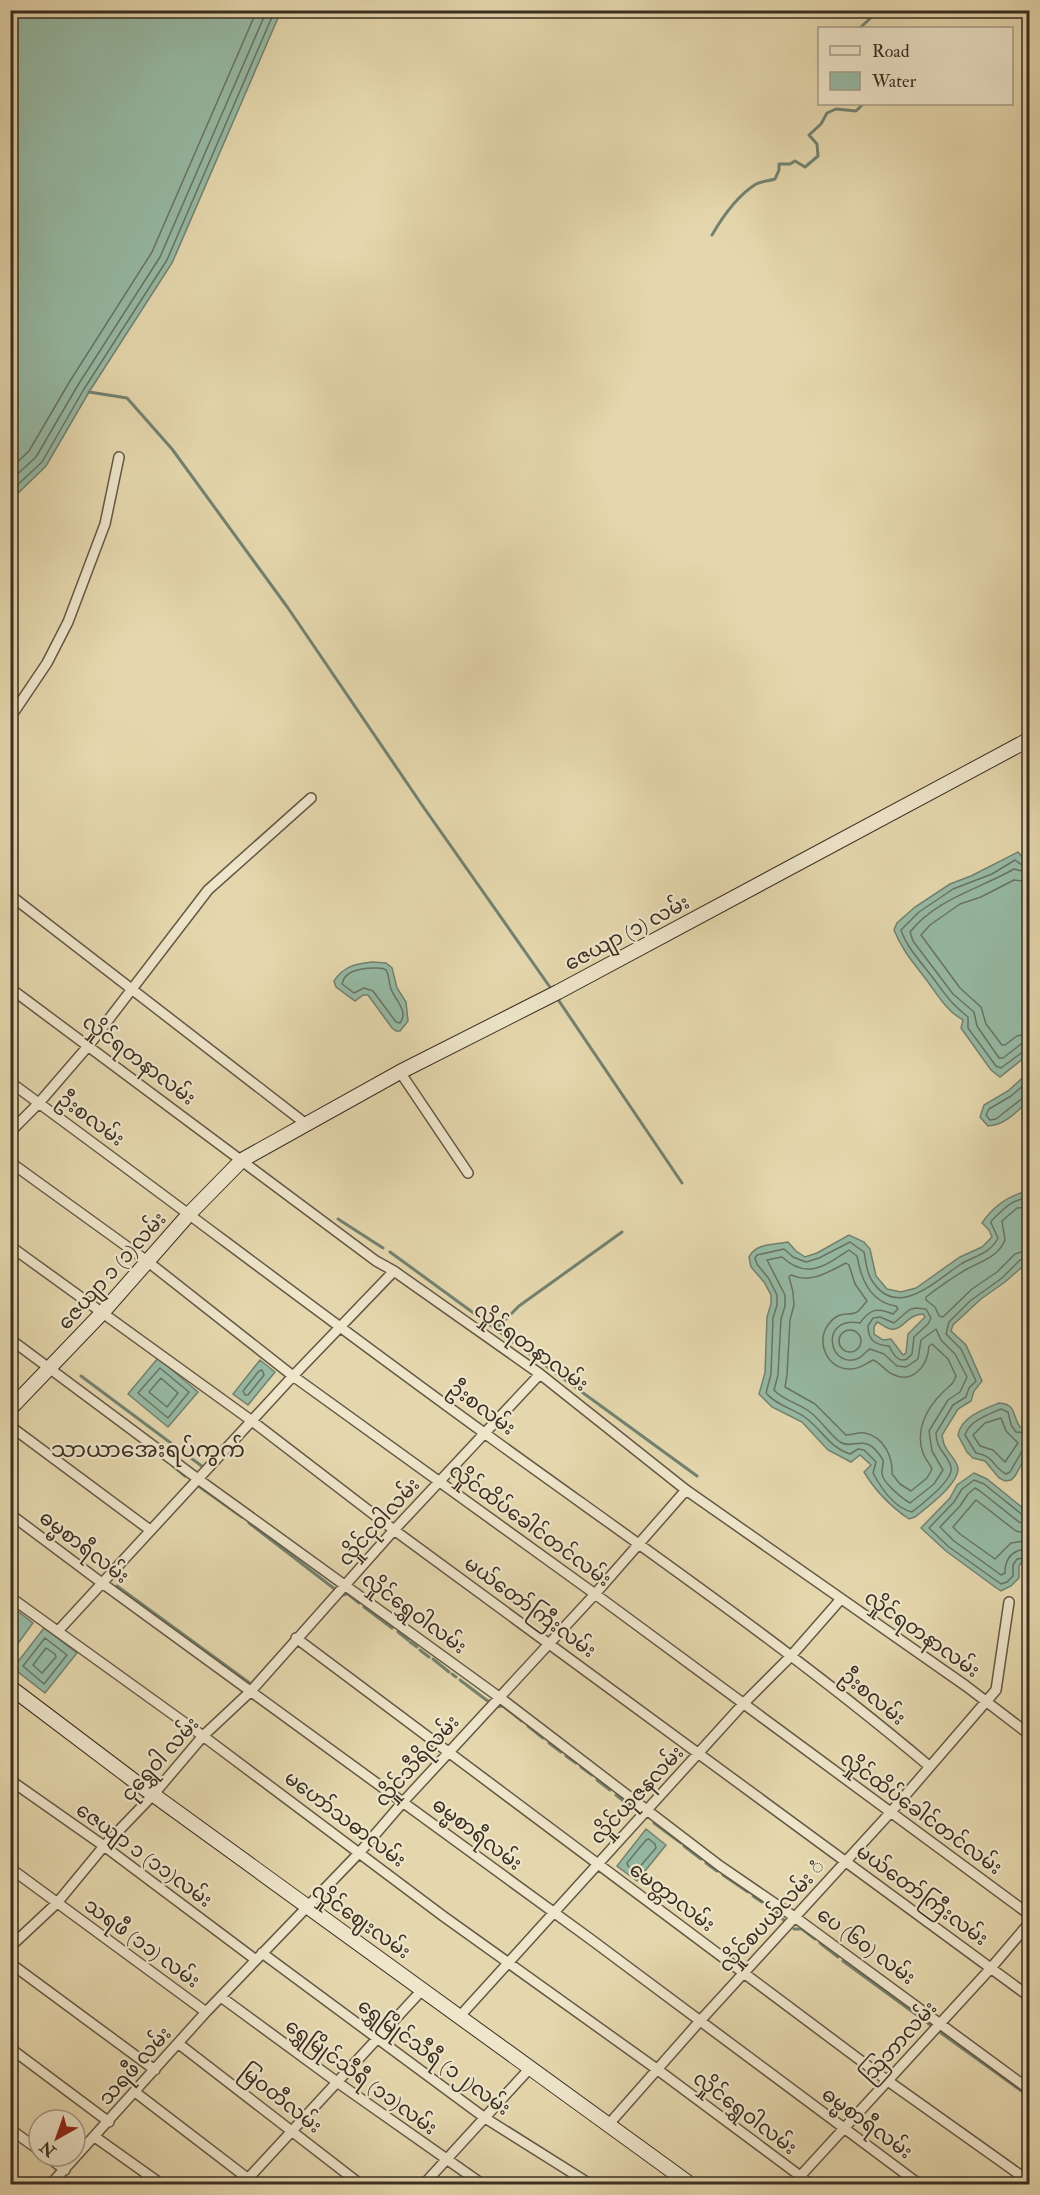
<svg xmlns="http://www.w3.org/2000/svg" width="1040" height="2195" viewBox="0 0 1040 2195" font-family="'IM FELL Double Pica','Noto Sans Myanmar',serif">
  <style>
    .water { fill: #96baa5; stroke: #718271; stroke-width: 1.5; fill-rule: evenodd }
    .lines { fill: none; stroke-linecap: round; stroke-linejoin: round }
    .shore { stroke: #687464; stroke-width: 1.5 }
    .stream { stroke: #718271; stroke-width: 3 }
    .street-casing { stroke: #645845; stroke-width: 12 }
    .secondary-casing { stroke: #392e22; stroke-width: 16 }
    .street { stroke: #eee5ca; stroke-width: 9 }
    .secondary { stroke: #eee5ca; stroke-width: 14 }
    .labels { text-anchor: middle; dominant-baseline: central; stroke-width: 4.5; stroke-linejoin: round; paint-order: stroke }
    .street-label { font-size: 20px; fill: #392e22; stroke: #eee5ca }
    .quarter-label { font-size: 22px; fill: #392e22; stroke: #eee5ca }
  </style>
  <rect width="100%" height="100%" fill="#e5d7ad"/>
  <filter id="stains"><feTurbulence type="fractalNoise" baseFrequency=".00333" numOctaves="4"/><feColorMatrix values="0 0 0 0 .2 0 0 0 0 .09 0 0 0 0 .02 0 0 0 .5 -.17"/></filter>
  <radialGradient id="worn" r=".72"><stop offset=".6" stop-color="#630" stop-opacity="0"/><stop offset="1" stop-color="#630" stop-opacity=".3"/></radialGradient>
  <path class="water" d="M11,10l270,1 -109,252 -83,129 -43,74 -35,34z
    M1018,852l6,7 5,1v194l-29,23 -9,-7 -30,-42 2,-8c-16,-9 -24,-23 -35,-38 -14,-19 -25,-30 -34,-52l3,-7 18,-16 35,-23 21,-8z
    M372,962l14,1 6,5 5,20 9,14 2,19 -8,10h-4l-4,-3 -24,-33h-5l-8,6 -19,-14 -2,-6c10,-15 21,-17 38,-19z
    M1029,1072v28c-12,11 -23,25 -41,26l-8,-9 4,-12 24,-14z
    M1024,1192l5,2v67l-24,21 -24,17 -28,26 -2,6 15,14 16,36 -8,10 -3,10 -13,8 -16,26c1,4 1,9 4,13 3,6 11,13 12,20 1,16 -32,40 -43,49l-6,2c-19,-13 -33,-27 -45,-47l7,-7 -11,-10 -9,7 -23,-12 -26,-28 -30,-15 -13,-13 6,-21 2,-56 4,-13v-9l-7,-13 -13,-15 -2,-10c7,-14 25,-12 39,-15l8,9 9,6 12,-4 32,-18 15,7 6,7 6,27 11,13 14,3 15,-4 44,-31 22,-10 10,-10 -3,-7 -7,-7c10,-15 25,-26 42,-31zM923,1314l2,3 -17,17 -2,19 -3,2 -12,-16 -8,1 -9,-6v-7l3,-5c5,2 10,7 14,7 12,2 16,-15 32,-15z
    M158,1358l40,34 -30,35 -40,-33z
    M260,1360l15,12 -27,33 -15,-11z
    M999,1403c18,1 13,13 21,24h9v24l-14,25 -4,4 -6,1 -6,-3 -14,-17 -12,-3 -6,-6 -9,-17c3,-18 26,-26 41,-32z
    M974,1473l13,6 42,34v50h-8l-2,3v12l-8,8 -10,5 -6,-4 -49,-36 -25,-23 29,-30 7,-13z
    M11,1606l22,17 -22,30z
    M44,1628l33,25 -32,40 -32,-25z
    M646,1829l20,16 -29,36 -20,-15z"/>
  <g class="lines">
    <path class="shore" d="M10,469l19,-18 41,-70 82,-129 105,-242
      M10,481l26,-24 42,-72 82,-128 107,-247
      M10,492l32,-30 42,-73 83,-129 108,-250
      M1030,866l-8,-1 -7,-5 -23,14 -39,15 -34,23 -18,18c6,18 20,32 32,48 13,17 17,25 35,39v11l28,38 5,2 23,-17 6,-1
      M1030,873l-16,-4c-35,20 -78,30 -104,63l3,9 40,53 21,18 3,14 22,32h4l18,-14 9,-2
      M1030,882l-16,-2 -33,17 -21,7 -30,21 -9,10 39,53 21,19 5,17 16,21h3l12,-9 13,-3
      M372,968c4,0 11,-1 14,2 3,4 3,14 5,19 4,11 18,22 9,34l-4,-1 -23,-31 -9,-3 -10,5 -12,-9c3,-14 18,-15 30,-16z
      M1030,1080l-19,16 -22,13 -3,6 4,5 6,-1 28,-22 6,-1
      M1030,1199c-17,-2 -27,11 -38,21l-1,3 7,15c-8,16 -24,18 -37,26 -27,18 -65,57 -90,15 -5,-8 -5,-18 -7,-27l-14,-10 -31,16 -13,4 -13,-5 -9,-8 -27,6 -2,3 2,6 12,15 8,16v10l-4,13 -2,56 -5,19c11,13 27,15 40,25 17,13 23,29 44,36l8,-5 6,1 12,12 -3,11c8,15 22,35 39,39 9,-7 43,-33 39,-45 -4,-14 -15,-17 -15,-34l17,-28 13,-8 3,-9 7,-7 -15,-32 -15,-15 3,-12 21,-21 32,-23 18,-18 10,-4
      M1030,1207l-13,1 -15,13 3,19c-7,17 -23,21 -38,29 -14,8 -28,18 -41,28v3l9,7 4,9 4,1 29,-28 25,-17 18,-18 15,-5
      M849,1250l8,6c4,23 13,46 39,50l2,3 -5,5c-16,-7 -23,-5 -33,9 -43,-7 -30,49 -1,35 4,-2 7,-7 11,-9l14,5 13,12 9,1 12,-8 3,-19 15,-11 5,11 14,14 12,23 -7,15 -12,8 -19,31 3,20 11,19 -9,14 -24,19c-7,-4 -27,-20 -28,-29 -1,-4 2,-9 1,-14 -18,-30 -29,-9 -43,-18 -11,-8 -19,-22 -30,-30 -11,-9 -26,-11 -36,-22l4,-15 3,-56 4,-13v-11l-18,-35 15,-3c25,23 43,9 67,-7z
      M846,1263l3,2 6,19 12,17c-3,3 -7,9 -10,11 -8,5 -18,-3 -29,13 -13,18 0,45 23,44 9,0 14,-5 22,-9 8,3 11,10 19,14 21,11 36,-9 37,-28l3,-2 16,15 8,17c-3,9 -7,10 -14,17 -16,16 -27,38 -19,60 2,6 7,11 9,16l-5,9 -16,13 -11,-7 -8,-10c1,-17 -8,-37 -27,-41 -7,-1 -13,2 -19,2l-31,-31 -30,-17 2,-12 3,-55 4,-15 -1,-13 -4,-15 2,-2c20,9 37,-3 55,-12z
      M915,1308l11,1 5,9 -3,6 -14,13 -2,17 -5,5c-9,4 -14,-5 -18,-13 -13,-1 -21,-5 -21,-20l5,-8 7,-1 14,6 15,-13z
      M839 1341a11 11 0 1 1 22 0a11 11 0 1 1-22 0Z
      M160,1368l29,24 -21,26 -30,-25z
      M262,1370l2,5 -16,20h-3l-2,-4 16,-20z
      M161,1378l17,15 -11,14 -18,-15z
      M1001,1418l5,13 12,12 -13,19 -12,-12 -13,-4 -7,-11 12,-12z
      M1030,1433l-14,-1 -5,-7 -3,-13 -7,-3c-12,5 -32,12 -36,26l11,18c20,4 15,13 30,21l4,-2 12,-21 8,-3
      M1030,1517l-6,-1 -40,-32 -10,-4 -12,9 -8,13 -25,26 20,19 52,37 6,-2 6,-6v-11l4,-6 13,-2
      M1030,1525l-11,-3 -39,-31 -5,-3 -7,6 -8,12 -20,21 14,14 47,34 4,-2c0,-16 8,-24 25,-24
      M1030,1534l-14,-3 -40,-31 -23,27 7,7 35,25 16,-16 19,-3
      M45,1638l22,17 -23,29 -21,-18z
      M46,1648l9,6 1,3 -14,16 -9,-8z
      M649,1839l6,5 1,4 -19,22 -3,1 -6,-5 -1,-3 19,-23z"/>
    <path class="stream" d="M862,28l-1,-1 18,-17
      M712,235c11,-19 25,-39 44,-51 6,-3 13,-3 19,-5l4,-9v-6h11l5,-3 10,6 13,-11 -1,-12 -8,-9 12,-11 6,-11 9,-4 20,2 7,-7
      M89,392l38,6 45,51 116,159 134,197 130,185
      M557,998l125,185
      M338,1219l45,29
      M390,1252l307,224
      M497,1328l22,-22 103,-74
      M81,1376l122,91
      M171,1464l14,12
      M197,1485l45,32
      M249,1523l87,67 -1,1
      M117,1586l134,98 29,-32
      M342,1595l6,-1 11,9
      M364,1607l28,21
      M398,1632l10,8
      M410,1642l7,5
      M420,1650l9,7
      M433,1659l16,13
      M452,1674l4,3
      M460,1680l29,22
      M496,1707l7,-1 19,15
      M528,1726l15,12
      M549,1743l12,9
      M566,1756l10,7
      M581,1767l11,8
      M597,1780l13,10
      M616,1795l23,18
      M654,1823l27,20
      M684,1846l17,13
      M706,1863l11,8
      M723,1875l25,17
      M753,1896l9,6
      M770,1908l15,13
      M794,1929h8l13,10
      M820,1943l18,14
      M843,1961l89,65
      M941,2033l89,64"/>
    <g class="street-casing">
      <path id="street" d="M10,718l37,-55 21,-41 37,-98 14,-67
        M10,895l296,229
        M10,988l366,273 18,10 146,103 146,116 280,196 64,49
        M400,1072l68,101
        M10,1082c160,117 317,237 477,353 149,108 301,212 442,331
        M10,1132l29,-29 50,-58 119,-155 103,-92
        M10,1162l137,99 146,115 302,218 435,321
        M10,1246l242,175 142,109 636,467
        M10,1339l188,140 301,218 221,169 76,52 234,172
        M10,1426l140,104
        M10,1514l92,69 487,355 330,246
        M10,1597l193,139 240,180 215,154 153,114
        M58,1631l235,-255 101,-105
        M296,1638l592,443 142,101
        M10,1780l94,66 152,114
        M10,1868l196,144
        M10,1947l47,-44 47,-57 49,-51 50,-59 48,-45 143,-161 146,-156
        M262,1953l223,165 105,66
        M10,1963l145,107
        M221,1997l116,85 145,102
        M460,2016l283,-312 48,-48 50,-57
        M179,2044l181,140
        M10,2048l99,74
        M135,2092l120,92
        M609,2124l90,-102 191,-209 106,-123 13,-88
        M10,2129l29,21
        M95,2137l66,47
        M47,2156l18,14
        M51,2184l155,-172 154,-160 43,-50 192,-208 91,-104
        M243,2184l180,-195
        M424,2184l107,-117
        M793,2184l198,-216 39,-46"/>
    </g>
    <g class="secondary-casing">
      <path id="secondary" d="M10,1409l93,-97 87,-99 52,-53 158,-88 158,-80 472,-253
        M10,1687l123,93 557,404"/>
    </g>
    <use href="#street" class="street"/>
    <use href="#secondary" class="secondary"/>
  </g>
  <g class="labels">
    <g class="street-label">
      <text transform="translate(627 933) rotate(-28)">ဇေယျာ (၁) လမ်း</text>
      <text transform="translate(139 1060) rotate(37)">လှိုင်ရတနာလမ်း</text>
      <text transform="translate(91 1119) rotate(36)">ဦးစလမ်း</text>
      <text transform="translate(112 1271) rotate(-48)">ဇေယျာ ၁ (၁)လမ်း</text>
      <text transform="translate(531 1347) rotate(36)">လှိုင်ရတနာလမ်း</text>
      <text transform="translate(482 1408) rotate(36)">ဦးစလမ်း</text>
      <text transform="translate(379 1522) rotate(-48)">လှိုင်ငုဝါလမ်း</text>
      <text transform="translate(530 1525) rotate(36)">လှိုင်ထိပ်ခေါင်တင်လမ်း</text>
      <text transform="translate(84 1547) rotate(37)">ဓမ္မစာရီလမ်း</text>
      <text transform="translate(530 1607) rotate(36)">မယ်တော်ကြီးလမ်း</text>
      <text transform="translate(414 1613) rotate(36)">လှိုင်ရွှေဝါလမ်း</text>
      <text transform="translate(922 1634) rotate(35)">လှိုင်ရတနာလမ်း</text>
      <text transform="translate(873 1697) rotate(39)">ဦးစလမ်း</text>
      <text transform="translate(160 1759) rotate(-48)">ငုရွှေဝါ လမ်း</text>
      <text transform="translate(417 1761) rotate(-48)">လှိုင်သီရိလမ်း</text>
      <text transform="translate(637 1795) rotate(-47)">လှိုင်ယုဇနလမ်း</text>
      <text transform="translate(921 1813) rotate(36)">လှိုင်ထိပ်ခေါင်တင်လမ်း</text>
      <text transform="translate(345 1819) rotate(37)">မဟော်သဓာလမ်း</text>
      <text transform="translate(477 1834) rotate(37)">ဓမ္မစာရီလမ်း</text>
      <text transform="translate(144 1855) rotate(36)">ဇေယျာ ၁ (၁၁)လမ်း</text>
      <text transform="translate(922 1895) rotate(36)">မယ်တော်ကြီးလမ်း</text>
      <text transform="translate(672 1897) rotate(37)">မေတ္တာလမ်း</text>
      <text transform="translate(772 1916) rotate(-47)">လှိုင်စပယ်လမ်း ံ</text>
      <text transform="translate(361 1921) rotate(35)">လှိုင်ဈေးလမ်း</text>
      <text transform="translate(142 1943) rotate(36)">သရဖီ (၁၁) လမ်း</text>
      <text transform="translate(866 1946) rotate(36)">ပေ (၆၀) လမ်း</text>
      <text transform="translate(899 2042) rotate(-48)">သြဘာလမ်း</text>
      <text transform="translate(434 2057) rotate(36)">ရွှေမြိုင်သီရီ (၁၂)လမ်း</text>
      <text transform="translate(135 2066) rotate(-48)">သရဖီ လမ်း</text>
      <text transform="translate(361 2077) rotate(36)">ရွှေမြိုင်သီရီ (၁၁)လမ်း</text>
      <text transform="translate(281 2099) rotate(38)">မြဝတီလမ်း</text>
      <text transform="translate(745 2113) rotate(37)">လှိုင်ရွှေဝါလမ်း</text>
      <text transform="translate(867 2123) rotate(36)">ဓမ္မစာရီလမ်း</text>
    </g>
    <g class="quarter-label">
      <text x="148" y="1450">သာယာအေးရပ်ကွက်</text>
    </g>
  </g>
  <rect width="1040" height="2195" fill="none" stroke="#e5d7ad" stroke-width="36"/>
  <rect x="12" y="12" width="1016" height="2171" fill="none" stroke="#392e22" stroke-width="3"/>
  <rect x="18" y="18" width="1004" height="2159" fill="none" stroke="#392e22" stroke-width="1.5"/>
  <rect x="818" y="27" width="195" height="78" fill="#eee5ca" stroke="#a69c87" stroke-width="1.5"/>
  <rect x="830" y="46" width="30" height="9" fill="#eee5ca" stroke="#a69c87" stroke-width="1.5"/>
  <text x="872" y="57" font-size="18" fill="#392e22">Road</text>
  <rect x="830" y="72" width="30" height="18" fill="#96baa5" stroke="#a69c87" stroke-width="1.5"/>
  <text x="872" y="87" font-size="18" fill="#392e22">Water</text>
  <g transform="translate(57 2138) rotate(220)"><circle r="28" fill="#eee5ca" stroke="#a69c87" stroke-width="1.5"/>
  <path d="M0-4.5L10 22L0 15L-10 22Z" fill="#8f2418"/>
  <text y="-9" font-size="16" font-weight="bold" text-anchor="middle" fill="#392e22">N</text>
  </g>
  <rect width="100%" height="100%" filter="url(#stains)"/>
  <rect width="100%" height="100%" fill="url(#worn)"/>
</svg>
